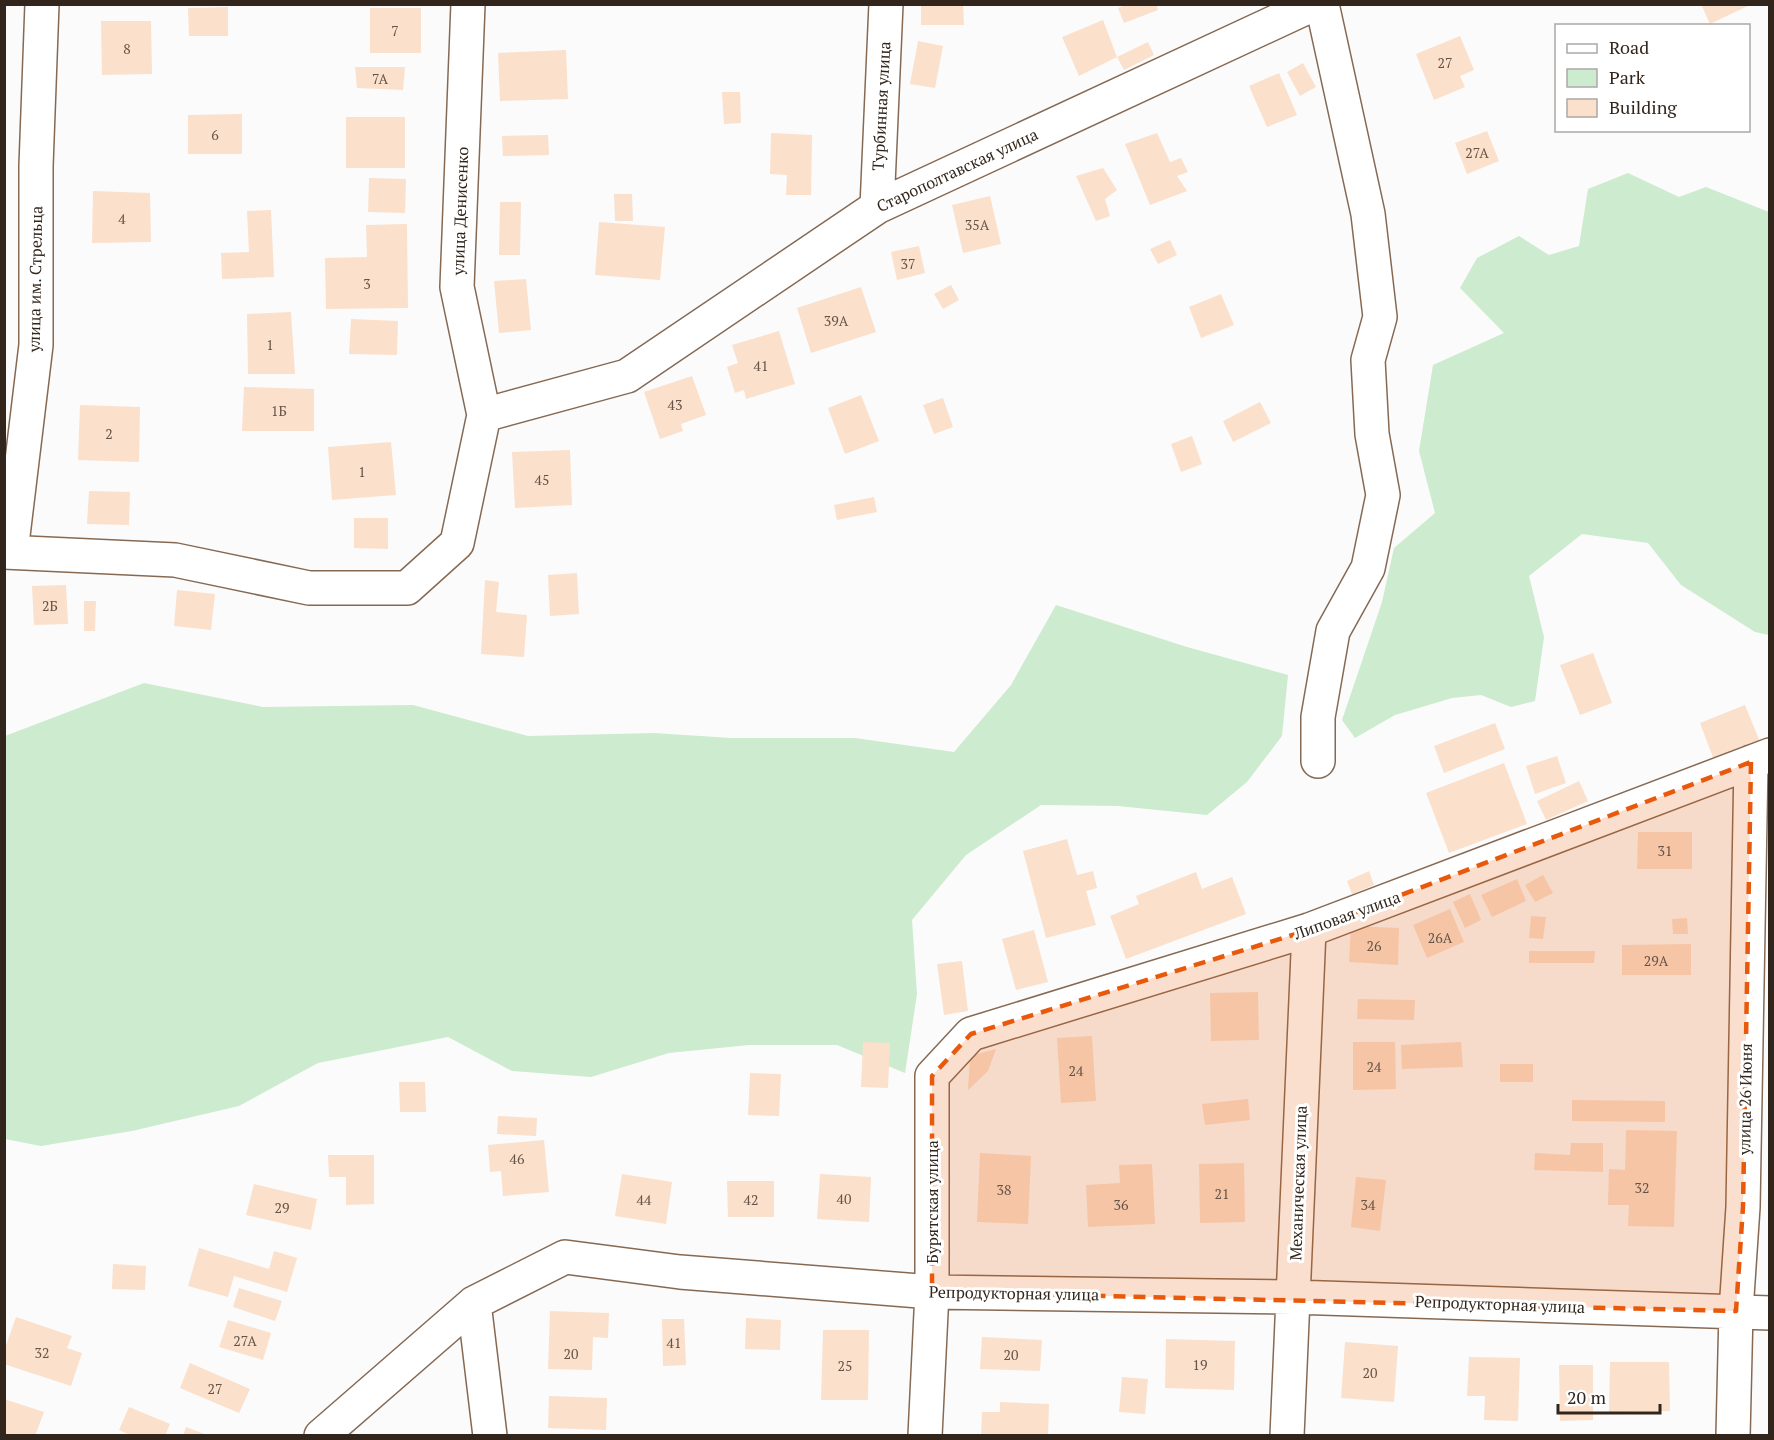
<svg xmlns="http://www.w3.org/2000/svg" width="1774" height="1440" viewBox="0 0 1774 1440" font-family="'PT Serif',serif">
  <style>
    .green { fill: #cdebce }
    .building { fill: #fbe0cc }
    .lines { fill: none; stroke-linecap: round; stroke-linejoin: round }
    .street-casing { stroke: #866953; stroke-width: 36 }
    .street { stroke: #fff; stroke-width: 33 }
    .marked { fill: #e8590c; fill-opacity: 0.2; stroke: #e8590c; stroke-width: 4.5; stroke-dasharray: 12 8; stroke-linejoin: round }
    .labels { text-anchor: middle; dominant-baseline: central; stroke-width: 6; stroke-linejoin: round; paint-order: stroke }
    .number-label { font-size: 14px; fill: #645448 }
    .street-label { font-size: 16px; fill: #32261c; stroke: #fff }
  </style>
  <rect width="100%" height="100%" fill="#fbfbfb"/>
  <path class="green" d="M1628,173l51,24 27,-10 63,25v423l-14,-3 -74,-47 -33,-42 -66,-9 -53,42 15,61 -9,64 -24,6 -30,-12 -29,3 -57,17 -40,23 -13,-18 40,-118 12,-54 41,-35 -16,-62 14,-86 71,-32 -44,-45 17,-30 42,-22 30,19 30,-9 9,-57z
    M1056,605l131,42 101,28 -6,61 -35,46 -40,33 -89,-9 -77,-1 -75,50 -54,65 5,74 -12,79 -68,-28h-88l-80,8 -78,24 -79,-6 -64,-34 -130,26 -79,43 -107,25 -91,15 -36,-7v-403l139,-53 119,24 150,-2 115,31 126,-3 77,5h124l99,14 57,-67z"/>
  <path class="building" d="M921,4h42l1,21h-43z
    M1127,4h29l2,6 -34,13 -6,-15z
    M1701,4h51l-42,20z
    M228,7v29h-39l-1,-28z
    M370,8h51v45h-51z
    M1103,20l14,37 -38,19 -17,-39z
    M101,21h50l1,53 -50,1z
    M1460,36l14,34 -14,6 5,11 -31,13 -18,-46z
    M918,41l25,5 -8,42 -25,-4z
    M1148,42l6,13 -30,15 -7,-13z
    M566,50l2,49 -68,2 -2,-48z
    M1303,63l13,24 -16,9 -13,-24z
    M355,67h50l-2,23 -46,-2z
    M1279,73l18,42 -30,12 -18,-41z
    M722,92h18l1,31 -17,1z
    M242,114v40h-54v-39z
    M346,117h59v51h-59z
    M1487,131l12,30 -32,13 -12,-31z
    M771,133l41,2 -1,60h-25l1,-20 -17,-1z
    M1157,133l13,29 11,-4 7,14 -11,4 10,15 -37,14 -25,-61z
    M548,135l1,20 -46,1 -1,-20z
    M1103,168l14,22 -12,9 5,17 -14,5 -20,-45z
    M369,178l37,1 -1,34 -37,-1z
    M93,191l57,2 1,49 -59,1z
    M614,194h18l1,27h-18z
    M990,196l11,48 -38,9 -11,-48z
    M500,202h21l-1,53h-21z
    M271,210l3,67 -52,2 -1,-26 28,-1 -2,-41z
    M599,222l66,5 -5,53 -65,-5z
    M407,224l1,84 -82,1 -1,-51 42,-1 -1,-32z
    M1170,240l7,15 -19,9 -8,-15z
    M919,246l6,27 -28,7 -6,-28z
    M526,279l5,51 -32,3 -5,-52z
    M951,285l8,15 -16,9 -9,-15z
    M861,287l15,45 -65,21 -14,-45z
    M1221,294l13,31 -33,13 -12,-31z
    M291,312l4,62h-47l-1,-60z
    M351,319l47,2 -1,34 -48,-1z
    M779,331l16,53 -49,15 -2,-9 -9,3 -8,-26 11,-4 -6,-18z
    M692,376l14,39 -25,9 2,7 -23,8 -16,-47z
    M244,387l70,2v42h-72z
    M861,395l18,46 -34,13 -17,-46z
    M943,398l10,29 -19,7 -11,-29z
    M1260,402l11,21 -38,19 -10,-21z
    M80,405l60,2 -1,55 -61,-2z
    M1192,436l10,28 -21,8 -10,-28z
    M391,442l5,53 -64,5 -4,-53z
    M570,450l2,55 -57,3 -3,-56z
    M89,491l41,1 -1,33 -42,-1z
    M874,497l3,15 -40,8 -3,-15z
    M354,518h34v31l-34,-1z
    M577,573l2,41 -29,2 -2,-41z
    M485,580l14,2 -3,30 31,3 -3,42 -43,-3z
    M66,585l2,39 -34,1 -2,-39z
    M177,590l38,4 -4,36 -37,-4z
    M84,601h12l-1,30h-11z
    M1593,653l19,50 -32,12 -20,-50z
    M1745,705l15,37 -46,18 -14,-37z
    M1495,723l10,26 -61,24 -10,-27z
    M1557,756l9,27 -31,11 -9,-28z
    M1504,763l23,61 -78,29 -23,-60z
    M1579,781l9,20 -42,19 -9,-19z
    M1638,832h54v37h-55z
    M1067,839l10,36 16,-4 4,17 -11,3 10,34 -50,13 -23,-87z
    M1369,871l5,14 -22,9 -5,-13z
    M1196,872l6,17 30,-12 14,37 -120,45 -16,-43 29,-12 -3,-8z
    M1543,875l10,18 -18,9 -10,-17z
    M1517,879l9,22 -34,16 -11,-22z
    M1470,894l11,26 -16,8 -12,-26z
    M1450,909l14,33 -37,16 -14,-33z
    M1531,916l15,1 -3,22 -14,-1z
    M1687,918l1,16h-15l-1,-15z
    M1351,926l48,2 -1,37 -49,-3z
    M1034,930l14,52 -32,8 -14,-51z
    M1691,944v31h-69v-30z
    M1529,951h66l-1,12h-65z
    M962,961l6,50 -24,4 -7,-51z
    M1258,992l1,48 -48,1 -1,-48z
    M1358,999l57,1 -1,20 -57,-1z
    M1092,1036l4,65 -35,2 -4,-65z
    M863,1042l27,1 -2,45 -27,-1z
    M1353,1042h42l1,47 -43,1z
    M1461,1042l2,25 -61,2 -1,-24z
    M996,1049l-8,22 -20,19 2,-34z
    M1500,1064h33v18h-33z
    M750,1073l31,1 -2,42 -31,-1z
    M399,1082h26l1,30h-26z
    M1248,1099l2,21 -45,5 -3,-21z
    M1572,1100l93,1v21l-93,-1z
    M498,1116l39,2 -1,18 -39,-2z
    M1626,1130l51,1 -3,96 -46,-1 1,-21h-21l1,-36 16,1z
    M544,1140l5,52 -46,4 -2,-25 -11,1 -2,-27z
    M1571,1143h32v29l-69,-2 1,-17 35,2z
    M980,1153l51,3 -3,68 -51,-2z
    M328,1155h46v49l-28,1v-28h-17z
    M1244,1163l1,59 -45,1 -1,-59z
    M1152,1164l3,60 -67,3 -2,-42 34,-2 -1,-18z
    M622,1174l50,8 -6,42 -51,-8z
    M820,1174l51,3 -2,45 -52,-3z
    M1356,1177l30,3 -6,51 -29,-4z
    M727,1181h47v36h-46z
    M254,1184l63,15 -6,31 -65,-15z
    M199,1248l70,21 5,-18 23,7 -10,34 -53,-16 -6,21 -40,-11z
    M113,1264l33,2 -1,24 -33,-1z
    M239,1288l43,13 -7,20 -42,-14z
    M550,1311l59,2 -1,25 -15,-1 -1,33 -44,-1z
    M16,1317l56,19 -5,12 15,5 -11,33 -67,-22v-13z
    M746,1318l35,2 -1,30 -35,-1z
    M662,1319h22l2,46 -23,1z
    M228,1320l43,13 -8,27 -44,-13z
    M823,1330h46l-1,70h-47z
    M982,1337l60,3 -2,31 -60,-2z
    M1166,1339l69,2 -1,49 -69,-2z
    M1345,1342l53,4 -4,56 -53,-4z
    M1469,1357l51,1 -2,63 -34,-1 1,-24h-18z
    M1610,1362h59l1,49 -61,1z
    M190,1363l60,26 -11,24 -59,-25z
    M1559,1365h34v55l-33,1z
    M1122,1377l26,2 -3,35 -26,-2z
    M549,1396l58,2 -1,32 -58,-2z
    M4,1399l40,13 -9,24h-31z
    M1000,1402l49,2 -1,32h-67l1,-24h18z
    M129,1407l41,17 -5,12h-33l-13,-6z
    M186,1427l21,8 -1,1h-23z"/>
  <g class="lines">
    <g class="street-casing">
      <path id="street" d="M877,207l9,-203
        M484,415l143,-39 250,-169 437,-203
        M4,552l171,8 134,28h98l50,-45 27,-128 -27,-128 11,-283
        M11,552l25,-207v-179l6,-162
        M1318,761v-44l15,-86 35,-63 15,-73 -11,-61 -4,-74 12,-43 -12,-103 -46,-210
        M474,1303l16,133
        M321,1436l153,-133 91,-46 115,15 252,20 361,5 477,16
        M925,1436l7,-144v-216l39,-42 338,-104 461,-175
        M1287,1436l22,-506
        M1733,1436l3,-125 7,-104 8,-445"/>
    </g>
    <use href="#street" class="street"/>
  </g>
  <path class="marked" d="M1751,762l-8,445 -7,104 -804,-19v-216l39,-42 338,-104z"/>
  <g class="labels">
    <g class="number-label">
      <text x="395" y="30">7</text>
      <text x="127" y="48">8</text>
      <text x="1445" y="62">27</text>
      <text x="380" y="78">7А</text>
      <text x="215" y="134">6</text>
      <text x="1477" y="152">27А</text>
      <text x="122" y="218">4</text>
      <text x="977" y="224">35А</text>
      <text x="908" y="263">37</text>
      <text x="367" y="283">3</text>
      <text x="836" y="320">39А</text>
      <text x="270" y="344">1</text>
      <text x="761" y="365">41</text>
      <text x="675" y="404">43</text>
      <text x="279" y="410">1Б</text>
      <text x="109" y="433">2</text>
      <text x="362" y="471">1</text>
      <text x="542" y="479">45</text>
      <text x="50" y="605">2Б</text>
      <text x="1665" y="850">31</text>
      <text x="1440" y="937">26А</text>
      <text x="1374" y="945">26</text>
      <text x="1656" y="960">29А</text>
      <text x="1374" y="1066">24</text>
      <text x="1076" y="1070">24</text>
      <text x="517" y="1158">46</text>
      <text x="1642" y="1187">32</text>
      <text x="1004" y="1189">38</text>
      <text x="1222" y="1193">21</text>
      <text x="844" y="1198">40</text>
      <text x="644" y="1199">44</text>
      <text x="751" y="1199">42</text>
      <text x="1121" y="1204">36</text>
      <text x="1368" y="1204">34</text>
      <text x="282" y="1207">29</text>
      <text x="245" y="1340">27А</text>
      <text x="674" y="1342">41</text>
      <text x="42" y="1352">32</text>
      <text x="571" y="1353">20</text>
      <text x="1011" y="1354">20</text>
      <text x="1200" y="1364">19</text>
      <text x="845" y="1365">25</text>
      <text x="1370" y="1372">20</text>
      <text x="215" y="1388">27</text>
    </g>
    <g class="street-label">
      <text transform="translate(881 106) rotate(-87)">Турбинная улица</text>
      <text transform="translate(957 170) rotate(-25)">Старополтавская улица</text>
      <text transform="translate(460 211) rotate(-88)">улица Денисенко</text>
      <text transform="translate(35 279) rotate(-89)">улица им. Стрельца</text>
      <text transform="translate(1347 915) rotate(-20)">Липовая улица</text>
      <text transform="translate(1745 1099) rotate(-89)">улица 26 Июня</text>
      <text transform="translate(1298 1183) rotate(-88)">Механическая улица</text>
      <text transform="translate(932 1202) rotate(-90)">Бурятская улица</text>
      <text transform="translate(1014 1293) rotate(1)">Репродукторная улица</text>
      <text transform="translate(1500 1304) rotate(2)">Репродукторная улица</text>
    </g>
  </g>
  <rect width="1774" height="1440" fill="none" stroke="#32261c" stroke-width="12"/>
  <rect x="1555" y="24" width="195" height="108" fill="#ffffff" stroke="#ada8a4" stroke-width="1.5"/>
  <rect x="1567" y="44" width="30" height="9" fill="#ffffff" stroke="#ada8a4" stroke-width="1.5"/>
  <text x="1609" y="54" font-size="18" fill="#32261c">Road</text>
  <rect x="1567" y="69" width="30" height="18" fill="#cdebce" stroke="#ada8a4" stroke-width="1.5"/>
  <text x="1609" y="84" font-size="18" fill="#32261c">Park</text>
  <rect x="1567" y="99" width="30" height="18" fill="#fbe0cc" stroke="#ada8a4" stroke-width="1.5"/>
  <text x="1609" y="114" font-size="18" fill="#32261c">Building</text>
  <path d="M1558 1404v9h102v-9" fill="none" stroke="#32261c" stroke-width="3"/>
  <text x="1567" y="1404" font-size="18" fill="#32261c" stroke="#ffffff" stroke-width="4.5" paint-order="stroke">20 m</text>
</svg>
